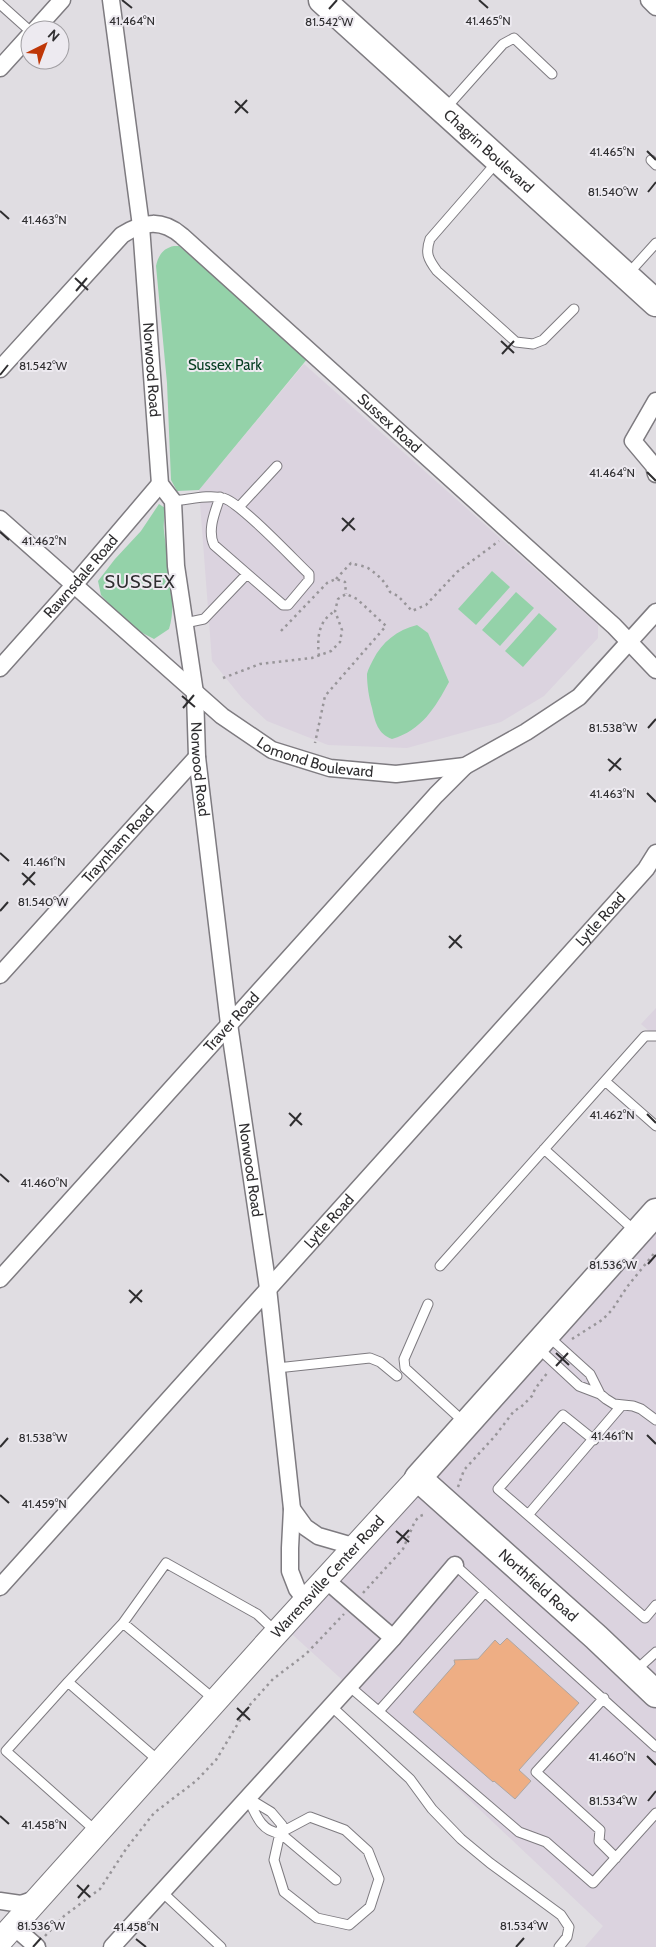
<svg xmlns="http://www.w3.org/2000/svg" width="656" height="1947" viewBox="0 0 656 1947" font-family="Cabin,sans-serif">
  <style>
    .built { fill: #dbd3df }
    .green { fill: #94d2a9 }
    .building { fill: #eeae84; stroke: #aca6a3 }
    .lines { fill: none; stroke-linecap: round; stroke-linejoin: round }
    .lane-casing { stroke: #7e7b80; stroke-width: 11 }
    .street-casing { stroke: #7e7b80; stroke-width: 19 }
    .secondary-casing { stroke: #7e7b80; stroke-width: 26 }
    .primary-casing { stroke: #7e7b80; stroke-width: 29 }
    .path { stroke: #989599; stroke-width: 2.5; stroke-dasharray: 2.5 4; stroke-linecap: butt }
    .lane { stroke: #fff; stroke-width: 9 }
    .street { stroke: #fff; stroke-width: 16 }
    .secondary { stroke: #fff; stroke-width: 24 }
    .primary { stroke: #fff; stroke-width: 26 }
    .ticks { fill: none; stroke: #2f2e30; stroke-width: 2 }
    .labels { text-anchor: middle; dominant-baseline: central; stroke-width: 4; stroke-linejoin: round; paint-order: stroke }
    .street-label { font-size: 15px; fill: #2f2e30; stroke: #edeaf0 }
    .park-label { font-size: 15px; fill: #043c20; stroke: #edeaf0 }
    .quarter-label { font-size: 18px; letter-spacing: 1px; fill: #2f2e30; stroke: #edeaf0 }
    .ticks-label { font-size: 12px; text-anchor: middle; fill: #2f2e30; stroke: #edeaf0; stroke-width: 4; stroke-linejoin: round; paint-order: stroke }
  </style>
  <rect width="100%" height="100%" fill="#e0dde2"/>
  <path class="built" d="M304,364l294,261v13l-54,58 -43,26 -94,26 -79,-3 -61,-24 -25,-23 -30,-37 -13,-171z
    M656,1008v29l-15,-13z
    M656,1212v735h-71l18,-21 -254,-240 -66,-60z"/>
  <path class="green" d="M174,246h5l129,112 -109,132 -22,1 -6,-11 -4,-97 -11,-117c2,-10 7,-18 18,-20z
    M159,504l6,4c0,7 -2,16 -1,23 3,31 14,69 5,98l-15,10 -25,-13 -28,-31 -3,-14 17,-22 26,-28z
    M492,571l18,16 -34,38 -18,-16z
    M516,592l18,16 -34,38 -18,-16z
    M539,613l18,16 -34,38 -18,-16z
    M417,625l11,8 21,49c-14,26 -27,48 -57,57 -14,-5 -17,-17 -20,-31 -3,-10 -5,-23 -5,-34 1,-5 4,-10 6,-14 9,-18 24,-30 44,-35z"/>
  <path class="building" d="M507,1638l72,65 -60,67 12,11 -16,18 -21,-18 -1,1 -80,-70 42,-48 -1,-4 24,-1 17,-19 5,5z"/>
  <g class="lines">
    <g class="lane-casing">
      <path id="lane" d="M0,4l30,27
        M446,108l57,-64 11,-6 38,36
        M651,160l5,5
        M497,162l-67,77c-5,14 -2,20 7,32l79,71 17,2 10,-4 31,-31
        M628,274l28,-31
        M173,501c15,-1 35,-7 50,-3 17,4 70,61 86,76v6l-21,25h-5l-69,-60c-7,-15 1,-33 6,-48
        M239,507l38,-41
        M185,623l19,-4 43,-45
        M605,1081l51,45
        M544,1149l91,82
        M440,1266l205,-230h11
        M428,1304l-24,55 1,9 59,54
        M548,1336l42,38 10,20 6,5 8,5 19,2 8,3 15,11
        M538,1348l41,38 21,8
        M277,1368l93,-10 10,4 17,14
        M622,1405l-94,110 117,103 11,-13
        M528,1515l-30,-26 65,-74 31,25
        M455,1565l201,182
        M123,1623l43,-60 91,51 19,18
        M634,1672l22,-20
        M68,1682l-62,69 91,81
        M349,1686l170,146 27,10 47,41 63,-70
        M604,1698l-68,74 64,58 -1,11 17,17
        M331,1706l79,73 22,30 29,30 29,24 71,52 8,12 -2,10 -8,10
        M379,1711l106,-119
        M160,1762l-92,-80 55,-59 92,77
        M248,1798l23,14 11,13 -2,8c-19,-1 -25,-20 -32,-35z
        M310,1817l35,13 23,21 11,28 -9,28 -21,18 -32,-7 -33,-26 -10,-32 6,-27z
        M280,1833l56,47
        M162,1892l59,55"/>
    </g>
    <g class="street-casing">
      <g id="street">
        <path id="s1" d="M111,0l30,226 19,258 13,17 3,65 19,127 2,64 32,267 39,264 24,221 -2,39v23l7,18 9,12"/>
        <path d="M649,0l7,7"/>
        <path d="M35,30l27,-30"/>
        <path d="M0,68l30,-33"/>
        <path id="s2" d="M0,369l122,-134c22,-14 40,-16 60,1l432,390 42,44"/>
        <path d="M656,401l-23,40 21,25 2,8"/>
        <path id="s3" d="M0,519l222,197 50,34 58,18 66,6 69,-8 61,-34 53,-35 77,-85"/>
        <path id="s4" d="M0,668l74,-83 86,-101"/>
        <path id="s5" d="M0,975l197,-218"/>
        <path id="s6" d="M0,1279l436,-484 29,-29"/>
        <path d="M292,1509l13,18 13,9 38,11"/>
        <path d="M326,1580l67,58"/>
        <path id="s7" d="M0,1587l646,-718 10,-16"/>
        <path d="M0,1901l21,3 17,-6"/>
        <path d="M13,1926l24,21"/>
        <path d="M112,1947l281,-309 62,-73"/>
      </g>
    </g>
    <g class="secondary-casing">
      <g id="secondary">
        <path id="s8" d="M0,1941l270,-301 148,-162"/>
      </g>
    </g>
    <g class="primary-casing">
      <g id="primary">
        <path id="s9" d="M322,0l334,303"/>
        <path id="s10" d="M656,1212l-238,266 178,159 60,57"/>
      </g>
    </g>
    <path class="path" d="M336,579l15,-16c5,2 13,3 17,5 10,7 17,13 22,24l8,4 14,15 14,-6 31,-33 42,-31
      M281,631l46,-48 9,-4 9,3 1,12
      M319,656c-2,-18 -1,-35 16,-45
      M223,678l37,-14 52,-6 19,-7 9,-9 2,-12 -7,-19 3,-12 8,-5 11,5 29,27 -61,70 -10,47
      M572,1339l30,-19 10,-10 15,-23 29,-36
      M458,1487l6,-17 31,-34 19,-25 7,-4 11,-11 3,-7 13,-17
      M363,1593l40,-44 12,-28 5,-5 6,-2
      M45,1936l19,-20 36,-27 26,-40 28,-36 42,-32 20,-21 32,-53 25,-28 33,-25 38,-40"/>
    <use href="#lane" class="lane"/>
    <use href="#street" class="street"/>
    <use href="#secondary" class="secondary"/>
    <use href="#primary" class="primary"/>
  </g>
  <path class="ticks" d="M122,0l10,8M479,0l9,8M329,9l8,-9M235,101l13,12M235,113l12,-13M647,151l9,9M648,192l8,-10M0,211l9,8M75,278l13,12M76,291l11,-13M501,341l13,12M502,354l12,-13M0,375l8,-10M647,472l9,9M342,518l13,12M342,531l12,-13M0,532l9,8M182,696l13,11M183,708l11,-13M648,728l8,-9M608,759l13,11M609,771l12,-13M647,793l9,9M0,853l9,8M22,873l13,12M23,885l12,-13M0,911l8,-9M449,936l13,12M449,948l12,-13M289,1113l13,12M647,1114l9,9M290,1126l11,-13M0,1174l9,8M648,1264l8,-9M129,1290l13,12M130,1303l12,-13M556,1353l13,12M556,1366l12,-13M647,1435l9,9M0,1447l8,-9M0,1495l9,8M396,1531l13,11M397,1543l12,-13M237,1708l13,12M237,1720l12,-13M647,1756l9,9M648,1801l8,-10M0,1816l9,8M77,1885l13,12M78,1898l11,-13M136,1939l10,8M33,1947l8,-9M516,1947l8,-9"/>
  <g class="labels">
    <g class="street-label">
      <text stroke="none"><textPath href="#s9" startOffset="225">Chagrin Boulevard</textPath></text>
      <text stroke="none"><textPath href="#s1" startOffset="372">Norwood Road</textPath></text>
      <text stroke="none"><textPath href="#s2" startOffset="526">Sussex Road</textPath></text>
      <text stroke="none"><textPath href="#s4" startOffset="122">Rawnsdale Road</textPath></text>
      <text stroke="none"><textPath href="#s3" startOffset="401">Lomond Boulevard</textPath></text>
      <text stroke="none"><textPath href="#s1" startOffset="778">Norwood Road</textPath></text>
      <text stroke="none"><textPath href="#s5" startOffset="176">Traynham Road</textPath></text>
      <text stroke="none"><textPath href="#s7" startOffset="898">Lytle Road</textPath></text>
      <text stroke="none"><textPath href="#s6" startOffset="346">Traver Road</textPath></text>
      <text stroke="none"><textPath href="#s1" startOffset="1182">Norwood Road</textPath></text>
      <text stroke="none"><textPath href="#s7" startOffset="492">Lytle Road</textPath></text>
      <text stroke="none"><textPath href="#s8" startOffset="490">Warrensville Center Road</textPath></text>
      <text stroke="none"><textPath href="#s10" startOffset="518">Northfield Road</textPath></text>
    </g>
    <g class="park-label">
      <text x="225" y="365">Sussex Park</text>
    </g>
    <g class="quarter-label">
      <text x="140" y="582">SUSSEX</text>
    </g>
  </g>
  <g class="ticks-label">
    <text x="132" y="25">41.464°N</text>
    <text x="488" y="25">41.465°N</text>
    <text x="329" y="26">81.542°W</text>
    <text x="612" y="156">41.465°N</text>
    <text x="613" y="196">81.540°W</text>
    <text x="44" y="224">41.463°N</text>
    <text x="43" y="370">81.542°W</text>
    <text x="612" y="477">41.464°N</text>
    <text x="44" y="545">41.462°N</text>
    <text x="613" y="732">81.538°W</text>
    <text x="612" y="798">41.463°N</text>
    <text x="44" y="866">41.461°N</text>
    <text x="43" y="906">81.540°W</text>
    <text x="612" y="1119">41.462°N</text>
    <text x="44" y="1187">41.460°N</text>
    <text x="613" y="1269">81.536°W</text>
    <text x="612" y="1440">41.461°N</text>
    <text x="43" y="1442">81.538°W</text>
    <text x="44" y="1508">41.459°N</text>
    <text x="612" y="1761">41.460°N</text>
    <text x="613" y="1805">81.534°W</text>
    <text x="44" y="1829">41.458°N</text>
    <text x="41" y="1930">81.536°W</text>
    <text x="524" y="1930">81.534°W</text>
    <text x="136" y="1931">41.458°N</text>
  </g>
  <g transform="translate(45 45) rotate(42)"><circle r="24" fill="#edeaf0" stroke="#a19fa3"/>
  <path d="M0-4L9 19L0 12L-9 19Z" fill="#bf3707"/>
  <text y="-8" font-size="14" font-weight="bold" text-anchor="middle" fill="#2f2e30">N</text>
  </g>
</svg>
